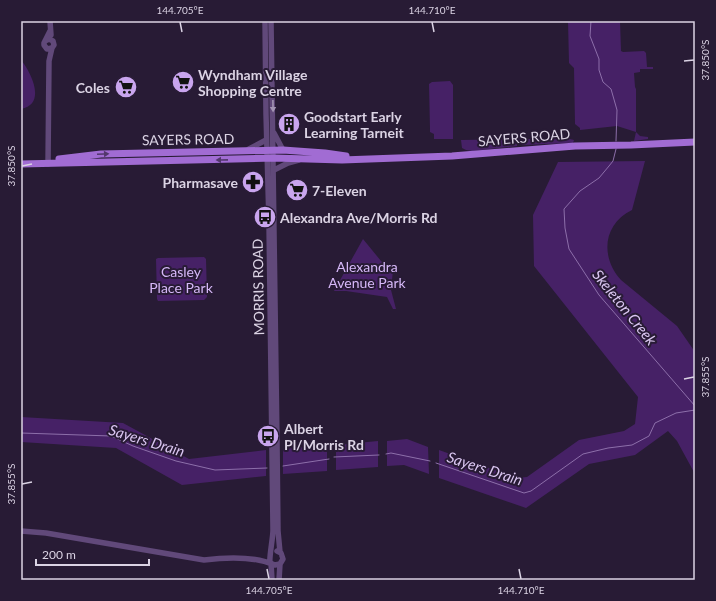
<svg xmlns="http://www.w3.org/2000/svg" width="716" height="601" viewBox="0 0 716 601" font-family="Lato,sans-serif">
  <style>
    .green { fill: #462166 }
    .lines { fill: none; stroke-linecap: round; stroke-linejoin: round }
    .stream { stroke: #8d6faa; stroke-width: 1 }
    .minor { stroke: #61497a; stroke-width: 5.5 }
    .major { stroke: #a16cd3; stroke-width: 7 }
    .oneway { fill: #a495b4 }
    .oneway2 { fill: #52376c }
    .ticks { fill: none; stroke: #dbd3e4; stroke-width: 1.5 }
    .labels { text-anchor: middle; dominant-baseline: central; stroke-width: 4; stroke-linejoin: round; paint-order: stroke }
    .poi-label { font-size: 14px; font-weight: bold; fill: #dbd3e4; stroke: #281b35; text-anchor: start }
    .street-label { font-size: 14px; fill: #dbd3e4; stroke: #281b35 }
    .park-label { font-size: 14px; fill: #d6b8f8; stroke: #281b35 }
    .water-label { font-size: 15px; font-style: italic; fill: #dac6f1; stroke: #281b35 }
    .neatline { fill: none; stroke: #dbd3e4; stroke-width: 1.5 }
    .ticks-label { font-size: 10px; text-anchor: middle; fill: #dbd3e4 }
  </style>
  <rect width="100%" height="100%" fill="#281b35"/>
  <path class="green" d="M568,21h52l1,30 2,1 21,-1 2,2 1,14h6v2h-13v3l-6,1 1,14 1,2v43l4,4 8,1v2l-14,2 2,-9 -19,-6 -37,4v-2l-5,-4 -1,-56 -5,-5z
    M21,60c10,12 26,44 0,49z
    M450,81l3,4v54h-19v-5l-4,-2v-3l-1,-45 3,-2z
    M562,137l12,3 -1,3 -51,2 -1,-6h30z
    M520,139l1,5h-4v2l-45,5 -6,-1 -4,-2 -1,-8z
    M645,161l-13,49c-29,14 -32,47 -11,70l56,46 18,26v122l-18,-33 -9,-10 -33,24 -46,9 -63,44 -87,-30v-28l78,28 10,-1 52,-37 45,-9 11,-7 3,-27 -104,-131 -1,-51 25,-53z
    M363,239l18,22 12,9 -2,20 5,19h-3l-6,-12 -41,-6h-12z
    M204,257l2,2 1,38 -3,3 -46,1 -1,-2 -1,-40 2,-1z
    M21,417l102,6 66,36 77,-9v26l-84,9 -66,-37 -95,-6z
    M407,439l21,8 1,27 -25,-9 -17,1v-25z
    M378,441v26l-42,3v-25z
    M327,445v26l-44,3v-25z"/>
  <g class="lines">
    <path class="stream" d="M591,21l-1,15 9,23v11l4,12 8,7 6,21 -1,31
      M616,149l-3,12 -4,5 -10,12 -19,13 -16,18 1,19 4,21 30,46 96,111
      M21,433l90,3 22,10 43,15 39,9 52,-2
      M386,454l5,-1 39,8
      M334,457l45,-2
      M436,463l88,30 7,-2 52,-37 25,-6 24,-3 17,-9 6,-13 21,-10 19,-3
      M283,466l46,-7"/>
    <path class="minor" d="M50,21l1,14
      M265,21l1,93 3,110 4,306c0,8 -4,27 -3,32
      M271,21l6,421 1,89 2,21
      M45,41l4,-2 4,2 1,4 -2,3 -5,1 -3,-4v-2l6,-12
      M274,133l9,17
      M249,149l17,-9
      M48,164l1,-103 3,-13
      M274,170l14,-7 11,-3
      M21,531l25,2 158,27c23,-3 50,-4 71,5l5,-1
      M277,551l4,2 2,6 -3,5 -1,16
      M271,563l1,17"/>
    <path class="major" d="M59,159l42,-5 182,-4 42,3 21,3
      M21,164l253,-6 68,2 110,-4 123,-10 56,-1 64,-3"/>
  </g>
  <defs><path id="oneway-solid" d="M-6-.8H1V-3.2L6.5 0L1 3.2V.8H-6Z"/></defs>
  <use class="oneway" href="#oneway-solid" transform="translate(273 106) rotate(89)"/>
  <g class="oneway2">
    <use href="#oneway-solid" transform="translate(103 154) rotate(-3)"/>
    <use href="#oneway-solid" transform="translate(222 160) rotate(179)"/>
  </g>
  <path class="ticks" d="M180,22l2,10M432,22l2,10M684,61l10,-1M22,166l10,-2M684,379l10,-2M22,484l10,-2M267,569l2,10M519,569l2,10"/>
  <defs>
    <g id="supermarket-disc" transform="scale(1.15)"><circle r="9.5" fill="#c9a5ee" stroke="#281b35"/><path d="M-6-5.5h2.5l.6 2H6L4.5 2H-2.5L-4.4-4H-6ZM-1.5 3.2a1.3 1.3 0 1 0 .1 0ZM3 3.2a1.3 1.3 0 1 0 .1 0Z" fill="#111"/></g>
    <g id="building-disc" transform="scale(1.15)"><circle r="9.5" fill="#c9a5ee" stroke="#281b35"/><path d="M-4-6H4V6H1V3H-1V6H-4ZM-2.5-4.3h1.7v1.8h-1.7ZM.8-4.3h1.7v1.8H.8ZM-2.5-1h1.7V.8h-1.7ZM.8-1h1.7V.8H.8Z" fill="#111"/></g>
    <g id="pharmacy-disc" transform="scale(1.15)"><circle r="9.5" fill="#c9a5ee" stroke="#281b35"/><path d="M-2-6h4v4h4v4h-4v4h-4v-4h-4v-4h4Z" fill="#111"/></g>
    <g id="bus-disc" transform="scale(1.15)"><circle r="9.5" fill="#c9a5ee" stroke="#281b35"/><path d="M-5-6H5V4H4V6H2V4H-2V6H-4V4H-5ZM-3.5-4V0h7V-4ZM-3.5 1.2v1.5H-2V1.2ZM2 1.2v1.5H3.5V1.2Z" fill="#111"/></g>
  </defs>
  <g fill-rule="evenodd">
    <use href="#supermarket-disc" x="183" y="82"/>
    <use href="#supermarket-disc" x="126" y="87"/>
    <use href="#building-disc" x="289" y="124"/>
    <use href="#pharmacy-disc" x="253" y="182"/>
    <use href="#supermarket-disc" x="297" y="190"/>
    <use href="#bus-disc" x="265" y="217"/>
    <use href="#bus-disc" x="268" y="436"/>
  </g>
  <g class="labels">
    <g class="poi-label">
      <text x="198" y="74">Wyndham Village<tspan x="198" dy="16">Shopping Centre</tspan></text>
      <text x="110" y="87" text-anchor="end">Coles</text>
      <text x="304" y="116">Goodstart Early<tspan x="304" dy="16">Learning Tarneit</tspan></text>
      <text x="238" y="182" text-anchor="end">Pharmasave</text>
      <text x="312" y="190">7-Eleven</text>
      <text x="280" y="217">Alexandra Ave/Morris Rd</text>
      <text x="284" y="428">Albert<tspan x="284" dy="16">Pl/Morris Rd</tspan></text>
    </g>
    <g class="street-label">
      <text transform="translate(524 137) rotate(-5)">SAYERS ROAD</text>
      <text transform="translate(188 139) rotate(-1)">SAYERS ROAD</text>
      <text transform="translate(258 287) rotate(-91)">MORRIS ROAD</text>
    </g>
    <g class="park-label">
      <text x="367" y="266">Alexandra<tspan x="367" dy="16">Avenue Park</tspan></text>
      <text x="181" y="271">Casley<tspan x="181" dy="16">Place Park</tspan></text>
    </g>
    <g class="water-label">
      <text transform="translate(625 307) rotate(51)">Skeleton Creek</text>
      <text transform="translate(147 440) rotate(17)">Sayers Drain</text>
      <text transform="translate(485 468) rotate(18)">Sayers Drain</text>
    </g>
  </g>
  <rect width="716" height="601" fill="none" stroke="#281b35" stroke-width="44"/>
  <path d="M36 559v6h113v-6" fill="none" stroke="#dbd3e4" stroke-width="2"/>
  <text x="42" y="559" font-size="12" fill="#dbd3e4" stroke="#281b35" stroke-width="3" paint-order="stroke">200 m</text>
  <rect x="22" y="22" width="672" height="557" class="neatline"/>
  <g class="ticks-label">
    <text x="180" y="14">144.705°E</text>
    <text x="432" y="14">144.710°E</text>
    <text transform="translate(705 60) rotate(-90)" y="4">37.850°S</text>
    <text transform="translate(11 166) rotate(-90)" y="4">37.850°S</text>
    <text transform="translate(705 377) rotate(-90)" y="4">37.855°S</text>
    <text transform="translate(11 484) rotate(-90)" y="4">37.855°S</text>
    <text x="269" y="594">144.705°E</text>
    <text x="521" y="594">144.710°E</text>
  </g>
</svg>
